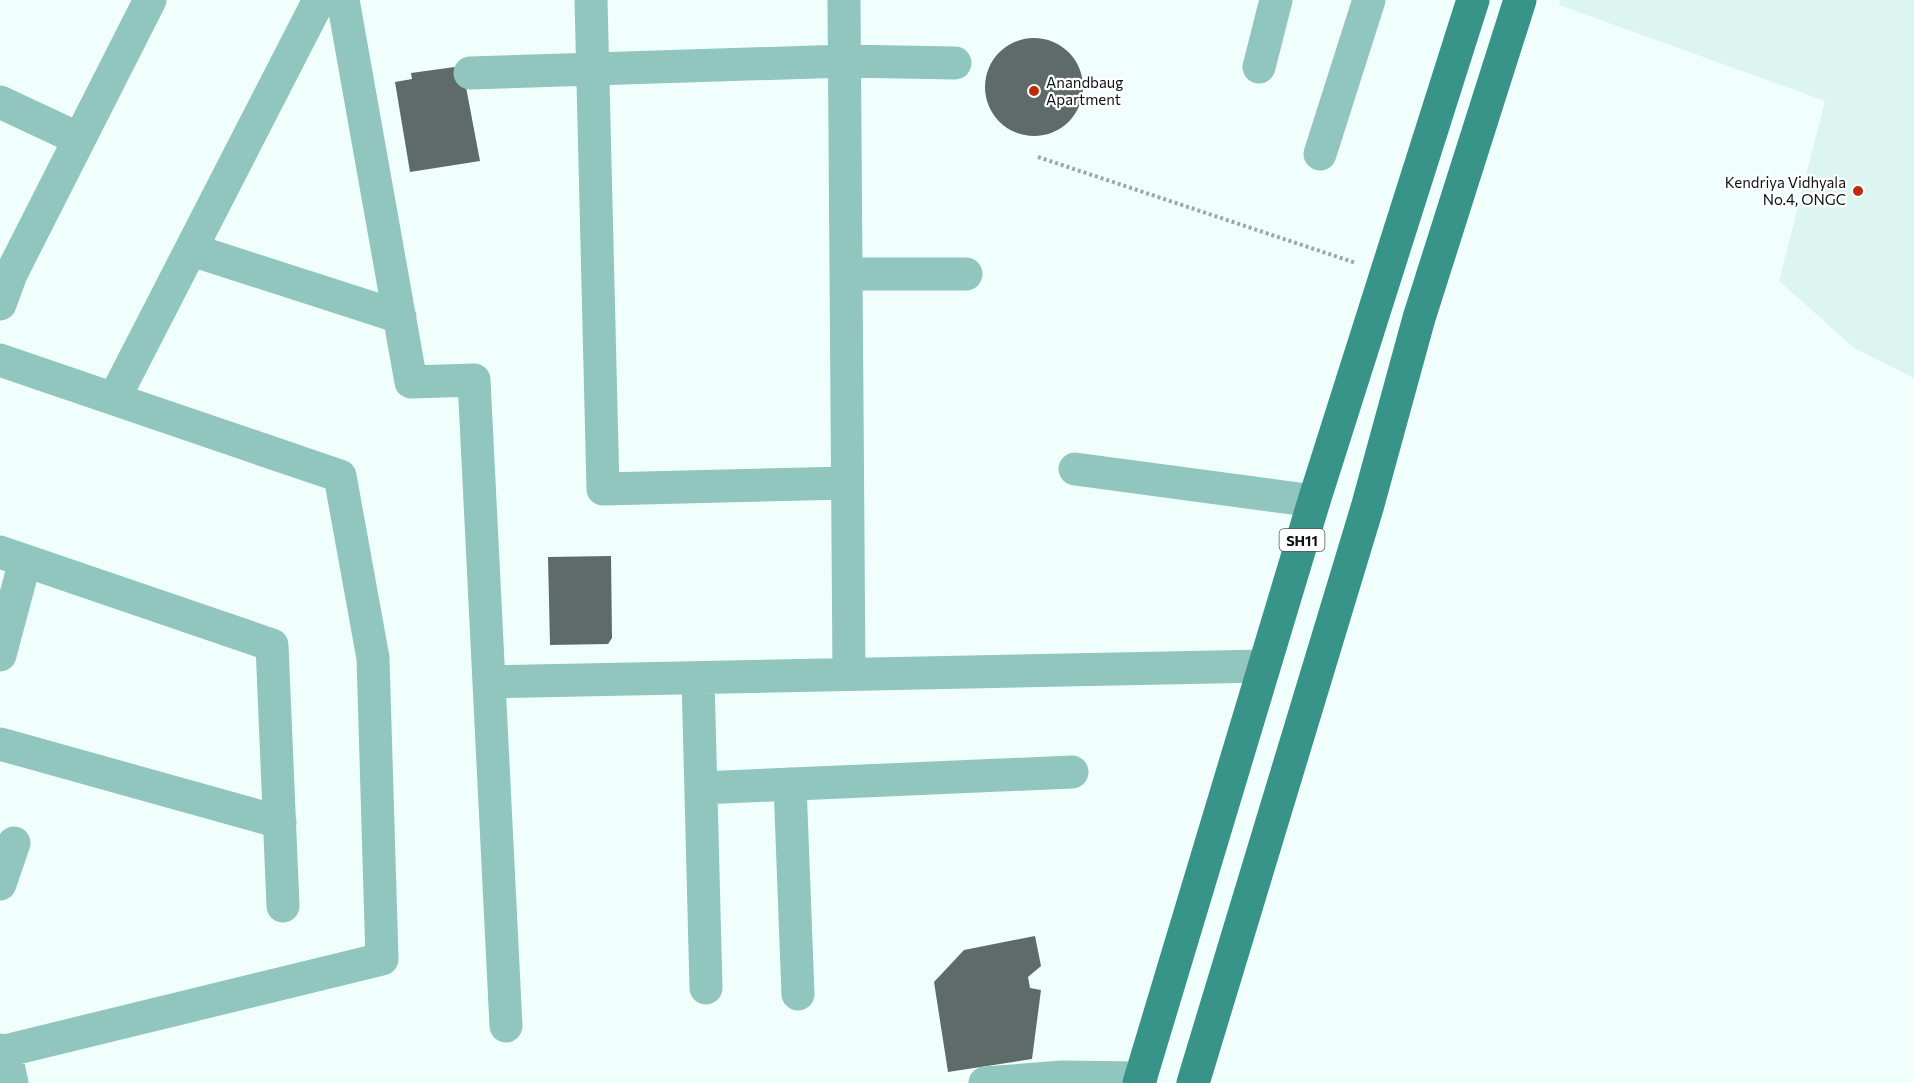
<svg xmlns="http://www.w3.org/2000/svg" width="1914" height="1083" viewBox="0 0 1914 1083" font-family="Commissioner,sans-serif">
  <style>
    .built { fill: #dcf5f1 }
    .building { fill: #5e6b69 }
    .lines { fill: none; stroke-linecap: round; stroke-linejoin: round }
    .path { stroke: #9da8a6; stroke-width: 4; stroke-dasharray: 3 3; stroke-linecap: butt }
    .minor { stroke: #90c6bd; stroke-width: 33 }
    .major { stroke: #389388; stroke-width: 33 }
    .poi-dot { fill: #b92e08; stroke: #fff; stroke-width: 2 }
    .labels { text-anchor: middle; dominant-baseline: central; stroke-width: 4.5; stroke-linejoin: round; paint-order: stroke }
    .shield { fill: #fff; stroke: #565959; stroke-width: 1.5 }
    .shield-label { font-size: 14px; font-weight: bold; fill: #0d1212 }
    .poi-label { font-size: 15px; fill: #0d1212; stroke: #fff; text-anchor: start }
  </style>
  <rect width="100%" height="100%" fill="#f0fffc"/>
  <path class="built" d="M1560,0h354v378l-60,-30 -75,-67 46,-180 -266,-96z"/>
  <path class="building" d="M985 87a49 49 0 1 1 98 0a49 49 0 1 1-98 0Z
    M462,66l18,95 -70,11 -15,-90 17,-3 -1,-6z
    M611,556l1,82 -4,6 -58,1 -2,-88z
    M1035,936l6,30 -13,11 2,11 11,2 -9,69 -84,13 -14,-90 30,-32z"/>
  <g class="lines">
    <path class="path" d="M1038,157l318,106"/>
    <path class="minor" d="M343,0l68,382 63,-2 32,646
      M591,0l12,489 244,-6
      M844,0l5,674
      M1259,67l17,-67
      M470,73l375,-12 110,2
      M0,102l79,37
      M1320,154l49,-154
      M192,250l208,67
      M846,274h120
      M0,304l11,-30 139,-274
      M0,360l114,39 205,-399
      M1075,469l239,32
      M0,552l272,93 11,261
      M0,655l25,-94
      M698,678l8,310
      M489,682l775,-16
      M0,744l280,78
      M790,784l8,210
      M701,788l371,-16
      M0,884l14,-41
      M0,1050l5,1 377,-92 -9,-301 -33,-182 -226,-77
      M5,1051l7,32
      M985,1083l77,-6 79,1"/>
    <path class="major" d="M1139,1083l175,-582 159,-501
      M1193,1083l174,-575 52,-190 101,-318"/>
  </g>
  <g class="poi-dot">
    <circle cx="1034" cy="91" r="6"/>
    <circle cx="1858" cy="191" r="6"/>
  </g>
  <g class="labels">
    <rect class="shield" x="1279.5" y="529" width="45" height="22" rx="4.5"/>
    <g class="shield-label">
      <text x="1302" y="540">SH11</text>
    </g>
    <g class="poi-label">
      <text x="1046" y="82">Anandbaug<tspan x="1046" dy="17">Apartment</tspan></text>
      <text x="1846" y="182" text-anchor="end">Kendriya Vidhyala<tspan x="1846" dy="17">No.4, ONGC</tspan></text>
    </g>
  </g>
</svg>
